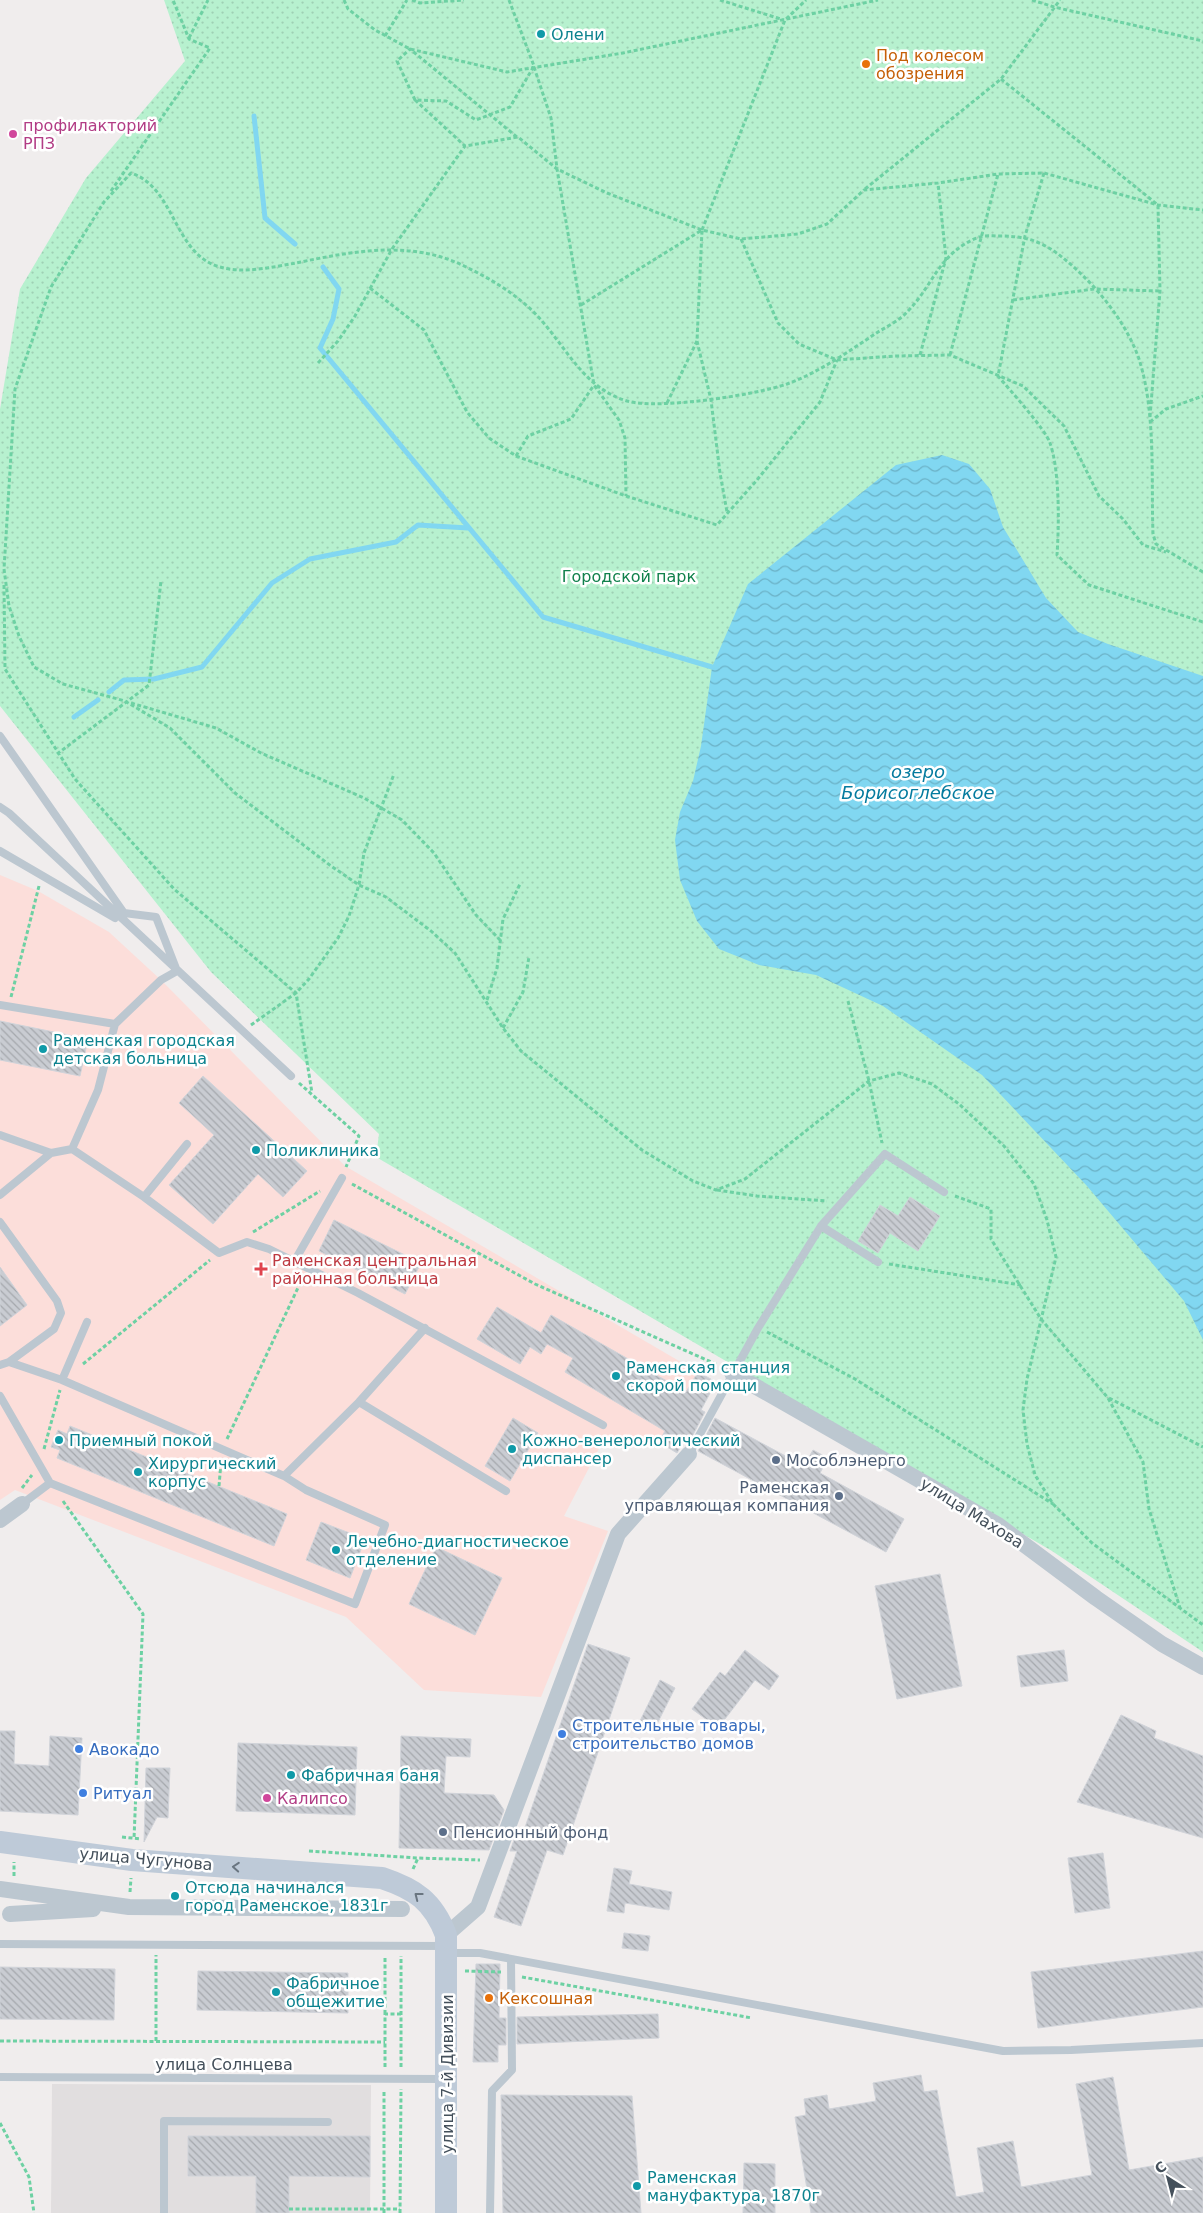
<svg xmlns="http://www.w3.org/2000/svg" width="1203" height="2213" font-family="'DejaVu Sans',sans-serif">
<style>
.education{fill:#e1dedf}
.medical{fill:#fcdeda}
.park{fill:url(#park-dots)}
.water{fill:url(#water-waves)}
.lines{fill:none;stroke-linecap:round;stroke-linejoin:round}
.stream{stroke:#81d7f1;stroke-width:5}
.building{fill:url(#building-back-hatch);stroke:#d0d3d9}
.path{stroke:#6dd1a3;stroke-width:3;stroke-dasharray:4 2.5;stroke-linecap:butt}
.lane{stroke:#bcc7d0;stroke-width:8}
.street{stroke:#bcc7d0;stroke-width:16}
.secondary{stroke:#becad8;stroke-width:22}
.oneway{stroke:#697580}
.culture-dot{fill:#0f9aa8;stroke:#fff;stroke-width:2}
.food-dot{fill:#e8710a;stroke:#fff;stroke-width:2}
.hotel-dot{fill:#d1479c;stroke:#fff;stroke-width:2}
.health-dot{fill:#e0444e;stroke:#fff;stroke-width:2}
.service-dot{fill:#5c6f8a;stroke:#fff;stroke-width:2}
.shop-dot{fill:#3f7fe0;stroke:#fff;stroke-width:2}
.labels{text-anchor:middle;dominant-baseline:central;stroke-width:5;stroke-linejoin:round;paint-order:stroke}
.culture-label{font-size:16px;fill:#0d838f;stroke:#fff;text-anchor:start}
.food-label{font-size:16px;fill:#c56008;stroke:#fff;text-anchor:start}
.hotel-label{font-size:16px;fill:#b23c85;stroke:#fff;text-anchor:start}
.park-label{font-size:16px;fill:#11814c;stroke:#fff}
.health-label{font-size:16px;fill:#be3a42;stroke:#fff;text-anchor:start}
.service-label{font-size:16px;fill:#4e5e75;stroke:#fff;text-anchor:start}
.street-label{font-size:16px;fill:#44505b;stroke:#fff}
.shop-label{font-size:16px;fill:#366cbe;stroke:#fff;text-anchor:start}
.water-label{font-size:18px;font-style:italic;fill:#047b9f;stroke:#fff}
</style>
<defs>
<pattern id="park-dots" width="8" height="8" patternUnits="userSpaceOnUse" patternTransform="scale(1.25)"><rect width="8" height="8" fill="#b7f1cf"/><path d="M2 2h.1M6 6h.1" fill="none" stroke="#9fd0b4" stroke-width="1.8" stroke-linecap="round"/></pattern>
<pattern id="water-waves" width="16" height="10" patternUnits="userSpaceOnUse" patternTransform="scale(1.25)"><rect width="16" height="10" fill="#81d7f1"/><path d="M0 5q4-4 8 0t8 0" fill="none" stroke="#6bb1c6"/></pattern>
<pattern id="building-back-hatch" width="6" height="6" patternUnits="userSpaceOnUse" patternTransform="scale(1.25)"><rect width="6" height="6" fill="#c9ccd2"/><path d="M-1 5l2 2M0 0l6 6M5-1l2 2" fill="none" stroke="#a5a8ad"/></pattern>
</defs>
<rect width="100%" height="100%" fill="#f0eded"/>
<path class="education" d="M52,2084L371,2085L370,2213H51Z"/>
<path class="medical" d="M0,875L38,891L109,932L161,980L345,1166L698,1372L659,1442L604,1439L564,1516L608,1531L541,1697L424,1690L346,1617L15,1490L0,1500Z"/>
<path class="park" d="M164,0H1203V1652L1052,1551L376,1157L379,1134L211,972L0,706V409L20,289L86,178L185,61Z"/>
<path class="water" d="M942,455L969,464L990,489L1003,527L1046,598L1078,632L1108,644L1203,676V1340L1184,1301L1087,1186L982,1075L883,1006L816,975L759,965L719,949L697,921L680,880L675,840L680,812L693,781L701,746L712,667L748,584L896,465Z"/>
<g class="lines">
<path class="stream" d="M254,116L265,218L295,244
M323,267L339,289L333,319L320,348L543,617L712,667
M109,692L124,680L154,679L202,667L272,583L310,559L396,542L418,525L468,528
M74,717L98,700"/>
</g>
<path class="building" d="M0,1021L88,1039L80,1076L0,1060Z
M203,1076L307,1171L283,1197L258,1174L213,1224L169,1185L214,1135L179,1103Z
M910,1197L940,1216L918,1251L890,1233L878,1253L858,1241L880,1205L898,1216Z
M334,1220L421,1263L405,1294L319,1251Z
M0,1267L27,1305L0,1326Z
M497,1307L541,1333L551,1315L686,1392L698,1372L716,1382L701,1410L705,1412L688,1444L683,1443L677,1453L659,1442L665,1431L565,1372L573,1358L547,1344L541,1354L530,1347L520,1364L477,1339Z
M513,1418L538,1433L510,1481L485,1466Z
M715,1418L804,1466L813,1450L828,1458L820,1473L904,1519L886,1552L698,1451Z
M70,1426L287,1514L274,1546L57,1458L60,1450L51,1447L58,1430L67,1434Z
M321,1522L365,1539L350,1578L306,1560Z
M436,1547L502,1578L475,1635L409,1604Z
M940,1574L962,1686L897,1699L875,1586Z
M588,1644L630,1658L563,1855L547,1850L521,1926L494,1917L517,1851H510L517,1832L521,1839Z
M745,1650L779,1676L769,1690L755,1680L718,1728L692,1709L720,1672L725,1676Z
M1064,1650L1068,1681L1021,1687L1017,1656Z
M660,1680L675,1688L654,1730L639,1723Z
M1121,1715L1156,1731L1154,1738L1203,1756V1838L1077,1802Z
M0,1731H15L14,1764L49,1766L50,1736L82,1738L78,1815L0,1811Z
M401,1736L471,1739L470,1757L446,1756L444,1793L494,1795L504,1810L489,1850L399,1848Z
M238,1743L357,1747L355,1815L236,1811Z
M146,1768H170L168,1818L157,1817L144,1842Z
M1103,1853L1110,1908L1075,1913L1068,1858Z
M614,1868L632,1871L629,1884L672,1892L669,1910L625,1903L624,1913L607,1911Z
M624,1933L650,1936L648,1951L622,1948Z
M1203,1951V2007L1038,2028L1031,1972Z
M476,1964H500L499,2018H506V2045H498V2062H473Z
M0,1967L115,1969L114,2020L0,2019Z
M198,1971L348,1973V2013L197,2010Z
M658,2014L659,2038L517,2044V2017Z
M921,2075L924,2092L937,2090L956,2197L984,2192L977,2148L1013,2141L1021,2187L1092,2175L1076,2084L1113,2077L1129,2170L1203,2157V2213H811L795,2117L806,2115L804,2099L827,2095L829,2109L876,2101L873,2083Z
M501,2095L632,2096L641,2213H503Z
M188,2136H370V2177L289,2176V2213H256V2176H188Z
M744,2163L775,2164V2213H743Z"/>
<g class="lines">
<path class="path" d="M344,0L348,9L375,30L410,49L507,72L623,53L878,0
M412,0L420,3L464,0
M509,0L534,66L510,107L476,120L446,101L415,100L465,146L518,137L557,169L607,193L702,230L741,239L798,234L827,224L864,190L938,183L998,174L1044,173L1158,205L1203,210
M720,0L784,20
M1032,0L1054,7L1203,41
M385,36L407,0
M189,38L208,0
M534,67L551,118L557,169L594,385L619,420L625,438L626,496
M1001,79L1158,205L1160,291L1150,417
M415,100L397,61L410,49L517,137
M1044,173L1025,236L998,376C1009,389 1046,430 1050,443C1060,472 1059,525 1057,555L1089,585L1203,622
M865,189L1001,79L1060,0
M111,191L210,48L189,39L173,0
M702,230L785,20L806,0
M741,239L778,323L799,344L837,360L895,356L950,355L1023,386L1064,426L1099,496L1123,519L1143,545L1166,552
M370,288L424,330L467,412L489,438L516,456L626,496L717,525L757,480L820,402L837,360
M1013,300L1094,289L1160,291
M581,305L702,230L697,341L711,400L720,473L727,512
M920,355L946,258L938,183
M950,355L998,174
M318,363L338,341L355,316L392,249L465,146
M667,403L697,341
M1150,422L1166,409L1203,396
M516,456L528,436L571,419L594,385
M1203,572L1156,544L1153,534C1151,479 1156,412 1139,359C1125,319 1092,280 1058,254C1039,240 1023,236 1000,236C993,236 985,235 979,237C938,253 934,285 907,312C900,320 888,326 878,332C849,351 820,372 787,384C755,395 658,410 627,401C586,389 568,351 542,321C522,298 495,281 468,268C413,239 354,251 296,263C273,267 243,274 220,267C173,254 176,188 131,173L104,202L51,287L15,389L4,569L9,606L19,636L34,667L63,684L125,701L170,728L235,793L331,866L359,885L386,897L431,931L455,953L503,1028L521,1051L642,1150L693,1181L716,1190L745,1179L869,1081L899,1073L932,1084L959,1104L1004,1146L1034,1184L1047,1220L1056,1257L1027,1379L1023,1410L1027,1444L1035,1475L1053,1504L1092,1543L1203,1625
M4,585L5,669L75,779L174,889L296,993L312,1093
M131,703L216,728L261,753L364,798L402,820L434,853L476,915L500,940
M57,754L149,685L161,581
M11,997L39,886
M487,1000L497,968L503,919L520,884
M848,1001L869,1081L882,1143
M251,1025L296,993L309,979L338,938L349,916L359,885L364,853L394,774
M503,1028L523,992L529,957
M299,1083L359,1136L346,1167
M352,1184L535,1284L718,1365
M717,1190L757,1196L827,1201
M955,1196L991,1209V1239L1041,1319L1108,1398L1143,1462L1149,1509L1180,1608
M253,1232L320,1191
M889,1264L1021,1285
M767,1332L855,1379L1053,1504
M83,1364L210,1260
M1109,1398L1203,1447
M227,1439L303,1277
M44,1449L60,1390
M219,1486L221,1462
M22,1488L32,1475
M63,1501L143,1614L134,1839
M122,1837L141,1839
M309,1851L418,1858L480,1860
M413,1869L418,1858
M14,1876V1862
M130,1892L131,1878
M465,1971L501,1972
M522,1977L752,2018
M385,2014V1957
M0,2041L385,2042
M156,2041V1955
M385,2067V2014H401
M401,2067V1956
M0,2123L29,2177L34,2213
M289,2209H400
M384,2213V2091
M400,2213L401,2089"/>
<path class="lane" d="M0,736L124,913L156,917L177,971L161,980L115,1024L98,1090L72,1149L51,1153L0,1195
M0,807L9,813L291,1076
M0,851L115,918
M0,1005L115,1024
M0,1135L51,1153
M72,1149L144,1197L219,1253L247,1242L269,1249L358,1293L603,1425
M144,1197L187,1144
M0,1222L57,1301L61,1313L54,1329L9,1362
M821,1226L878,1262
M294,1262L342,1178
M0,1365L9,1362L62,1380L284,1476L306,1490L385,1525L355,1604L50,1483
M62,1380L87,1322
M0,1396L50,1483L22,1504
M359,1402L506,1491
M689,1454L758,1328L821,1226L885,1154L944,1192
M284,1476L359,1402L425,1328
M0,1944L445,1946
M449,1953H480L1003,2051L1071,2050L1203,2043
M0,2077L443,2079
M164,2213V2121L328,2122
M490,2213L492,2091L512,2070L511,1959"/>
<path class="street" d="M732,1373L998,1525L1096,1598L1162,1644L1203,1667
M0,1520L22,1504
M0,1889L129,1907L402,1909
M10,1914L93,1909
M446,1935L478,1907L618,1534L689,1454"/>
<path class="secondary" d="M0,1842L132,1860L382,1878C415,1889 433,1901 446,1935V2213"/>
</g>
<defs><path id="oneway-chevron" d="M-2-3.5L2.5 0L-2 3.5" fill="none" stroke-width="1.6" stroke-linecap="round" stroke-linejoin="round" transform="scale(1.25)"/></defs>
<g class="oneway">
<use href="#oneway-chevron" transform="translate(236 1867) rotate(-176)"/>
<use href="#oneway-chevron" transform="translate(418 1896) rotate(-142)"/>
</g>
<g class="culture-dot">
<circle cx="541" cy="34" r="5"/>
<circle cx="43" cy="1049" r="5"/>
<circle cx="256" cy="1150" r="5"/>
<circle cx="616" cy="1376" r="5"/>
<circle cx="59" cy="1440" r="5"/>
<circle cx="512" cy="1449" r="5"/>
<circle cx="138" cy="1472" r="5"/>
<circle cx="336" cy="1550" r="5"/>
<circle cx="291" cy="1775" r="5"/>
<circle cx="175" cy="1896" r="5"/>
<circle cx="276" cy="1992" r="5"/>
<circle cx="637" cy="2186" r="5"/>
</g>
<g class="food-dot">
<circle cx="866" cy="64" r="5"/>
<circle cx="489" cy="1998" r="5"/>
</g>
<g class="hotel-dot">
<circle cx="13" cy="134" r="5"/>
<circle cx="267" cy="1798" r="5"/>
</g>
<path class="health-dot" d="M258.5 1261.5h5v5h5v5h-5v5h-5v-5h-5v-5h5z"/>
<g class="service-dot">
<circle cx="776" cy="1460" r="5"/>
<circle cx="839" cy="1496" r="5"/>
<circle cx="443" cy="1832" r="5"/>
</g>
<g class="shop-dot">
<circle cx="562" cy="1734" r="5"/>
<circle cx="79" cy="1749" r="5"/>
<circle cx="83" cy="1793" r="5"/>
</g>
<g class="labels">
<g class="culture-label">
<text x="551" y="34">Олени</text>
<text x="53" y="1040">Раменская городская<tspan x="53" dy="18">детская больница</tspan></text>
<text x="266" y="1150">Поликлиника</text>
<text x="626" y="1367">Раменская станция<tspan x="626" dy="18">скорой помощи</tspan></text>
<text x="69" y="1440">Приемный покой</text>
<text x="522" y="1440">Кожно-венерологический<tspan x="522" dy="18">диспансер</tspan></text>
<text x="148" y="1463">Хирургический<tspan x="148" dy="18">корпус</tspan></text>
<text x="346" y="1541">Лечебно-диагностическое<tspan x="346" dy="18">отделение</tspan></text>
<text x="301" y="1775">Фабричная баня</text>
<text x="185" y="1887">Отсюда начинался<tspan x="185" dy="18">город Раменское, 1831г</tspan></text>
<text x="286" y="1983">Фабричное<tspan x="286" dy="18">общежитие</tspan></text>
<text x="647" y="2177">Раменская<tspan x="647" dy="18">мануфактура, 1870г</tspan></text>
</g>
<g class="food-label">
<text x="876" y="55">Под колесом<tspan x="876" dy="18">обозрения</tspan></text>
<text x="499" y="1998">Кексошная</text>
</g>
<g class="hotel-label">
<text x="23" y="125">профилакторий<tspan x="23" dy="18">РПЗ</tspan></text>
<text x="277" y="1798">Калипсо</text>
</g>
<g class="park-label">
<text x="629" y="576">Городской парк</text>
</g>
<g class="health-label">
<text x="272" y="1260">Раменская центральная<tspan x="272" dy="18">районная больница</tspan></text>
</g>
<g class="service-label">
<text x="786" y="1460">Мособлэнерго</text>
<text x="829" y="1487" text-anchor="end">Раменская<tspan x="829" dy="18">управляющая компания</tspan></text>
<text x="453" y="1832">Пенсионный фонд</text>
</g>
<g class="street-label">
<text transform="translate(972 1513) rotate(32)">улица Махова</text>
<text transform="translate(146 1859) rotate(5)">улица Чугунова</text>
<text x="224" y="2064">улица Солнцева</text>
<text transform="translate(447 2074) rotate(-90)">улица 7-й Дивизии</text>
</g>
<g class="shop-label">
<text x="572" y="1725">Строительные товары,<tspan x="572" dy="18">строительство домов</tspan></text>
<text x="89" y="1749">Авокадо</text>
<text x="93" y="1793">Ритуал</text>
</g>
<g class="water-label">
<text x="918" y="771">озеро<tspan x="918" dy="21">Борисоглебское</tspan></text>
</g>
</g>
<g transform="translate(1168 2178) rotate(324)" stroke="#ffffff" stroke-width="4" paint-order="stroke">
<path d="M0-4L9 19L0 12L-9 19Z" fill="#44505b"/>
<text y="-8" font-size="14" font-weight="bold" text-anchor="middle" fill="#44505b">С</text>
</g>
</svg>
